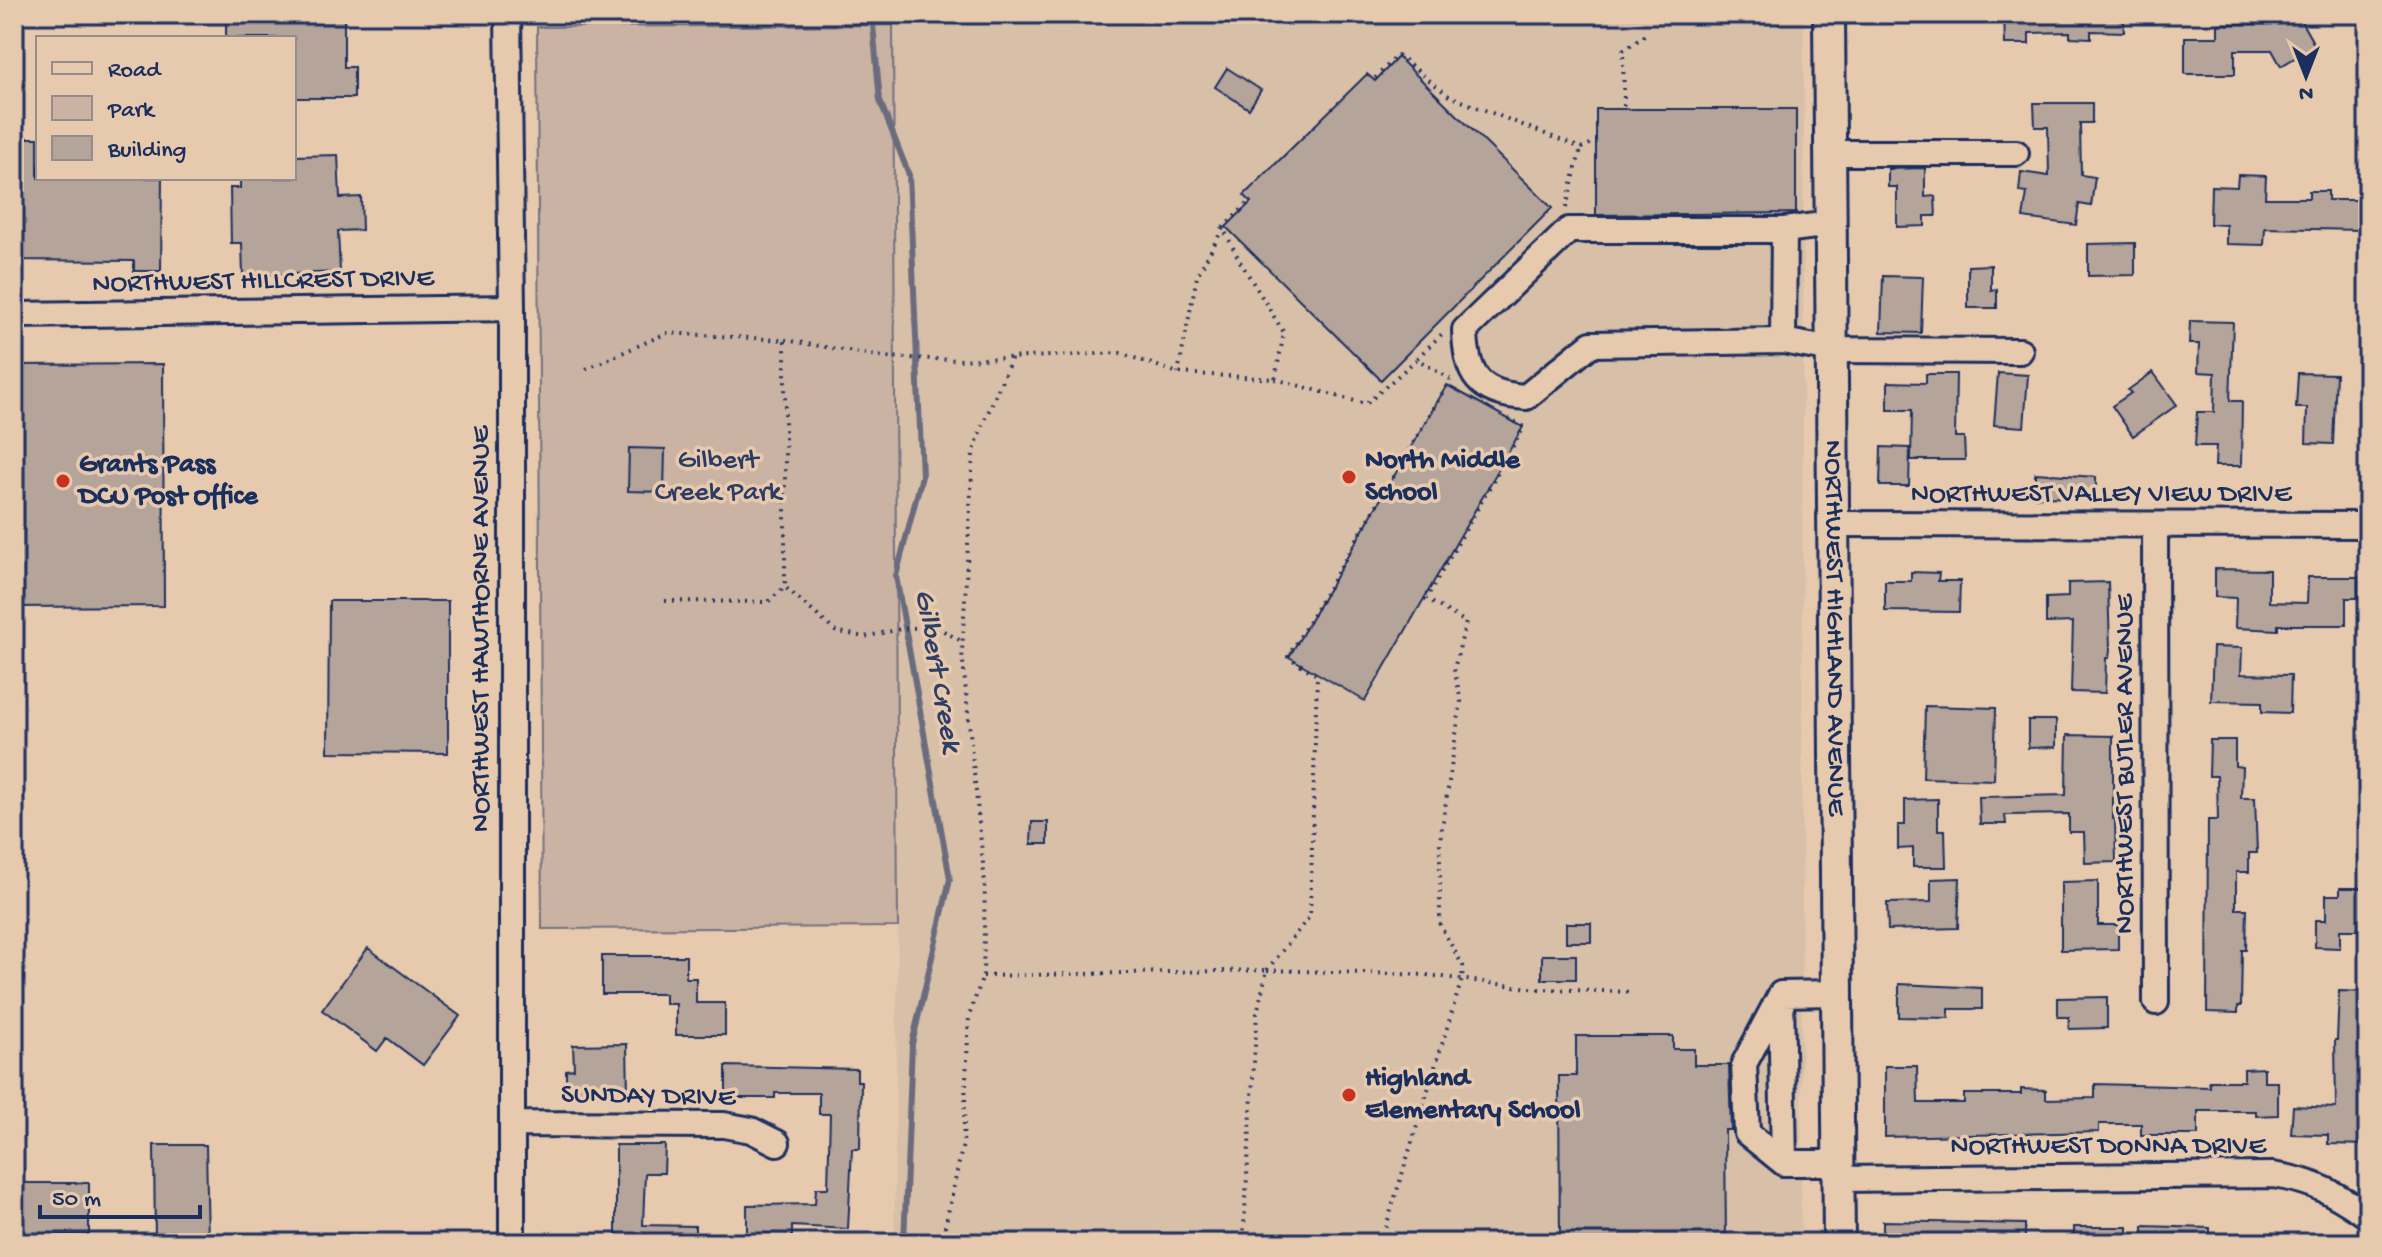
<svg xmlns="http://www.w3.org/2000/svg" width="2382" height="1257" font-family="'Gochi Hand',sans-serif">
<style>
.built{fill:#d8bfa8}
.green{fill:#cab3a2;stroke:#727180;stroke-width:2}
.lines{fill:none;stroke-linecap:round;stroke-linejoin:round}
.stream{stroke:#6b6c7e;stroke-width:6}
.building{fill:#b4a49a;stroke:#1b2f5e;stroke-width:2}
.minor-casing{stroke:#1b2f5e;stroke-width:30}
.major-casing{stroke:#1b2f5e;stroke-width:36}
.path{stroke:#1b2f5e;stroke-width:4;stroke-dasharray:2 6;stroke-linecap:butt}
.minor{stroke:#e7caae;stroke-width:24}
.major{stroke:#e7caae;stroke-width:30}
.poi-dot{fill:#c8321e;stroke:#e7caae;stroke-width:3}
.labels{text-anchor:middle;dominant-baseline:central;stroke-width:7;stroke-linejoin:round;paint-order:stroke}
.street-label{font-size:28px;fill:#1b2f5e;stroke:#e7caae}
.park-label{font-size:28px;fill:#2c3c65;stroke:#e7caae}
.poi-label{font-size:28px;font-weight:bold;fill:#1b2f5e;stroke:#e7caae;text-anchor:start}
.water-label{font-size:30px;font-style:italic;fill:#2f3e66;stroke:#e7caae}
</style>
<rect width="100%" height="100%" fill="#e7caae"/>
<filter id="ink" filterUnits="userSpaceOnUse"><feTurbulence type="fractalNoise" baseFrequency=".0125" numOctaves="2"/><feDisplacementMap in="SourceGraphic" scale="16" xChannelSelector="R" yChannelSelector="G"/><feConvolveMatrix kernelMatrix="1 2 1 2 8 2 1 2 1" color-interpolation-filters="sRGB"/></filter>
<g filter="url(#ink)">
<path class="built" d="M1167,14H1804L1801,1243H894L898,927L893,25L1166,27Z"/>
<path class="green" d="M893,25L898,927L542,929L537,27Z"/>
<g class="lines">
<path class="stream" d="M872,14L880,101L909,175L922,476L896,576L950,879L912,1044L904,1243"/>
</g>
<path class="building" d="M226,14H344V67H354V98H294V38H226Z
M2004,14H2124V32L2091,31V38L2070,37V32L2029,33V44H2005Z
M2272,14H2297L2315,46L2281,66L2272,50H2235V74H2185V37H2218V24H2278Z
M1398,57L1552,208L1381,380L1226,227L1251,202L1244,195L1367,74L1375,81Z
M1227,68L1261,90L1249,109L1215,87Z
M2034,103H2092V123H2080L2081,175L2095,177L2091,206L2079,204L2076,225L2023,218L2027,193L2019,192L2021,172L2049,176L2048,127H2035Z
M1596,109H1796V213L1596,215Z
M14,138H38V178H162L161,271H134V261L14,260Z
M338,155L340,198L361,197L362,230L338,231L340,272L243,276L242,243H231L230,188H240V178H294V156Z
M1925,168V197L1935,196L1936,216H1925V226L1897,227V187H1888V169Z
M2238,175L2266,176L2265,198H2309V191H2328V200H2361V230L2265,228L2264,245L2226,244V225L2210,224L2211,186L2237,187Z
M2135,243V275L2088,276V244Z
M1991,265V290L1997,289V308H1968V266Z
M1883,276L1923,277L1921,333L1881,332Z
M2190,321L2233,322L2230,401H2242L2241,466H2215L2216,446H2195L2197,412H2214L2215,373L2198,372L2199,344H2189Z
M163,364L164,606L14,607V365Z
M2153,372L2177,405L2133,436L2112,406L2131,393L2128,390Z
M1998,373L2028,375L2024,427L1994,425Z
M2298,373L2336,374L2333,444L2306,443L2307,408H2296Z
M1926,374H1956L1955,437H1964L1965,460H1911L1912,410H1888V382L1926,383Z
M1447,385L1523,427L1365,701L1289,657Z
M1881,447L1910,448L1909,486H1880Z
M629,448L665,449L664,492L628,491Z
M2035,473L2096,477V498L2035,497Z
M2215,569L2269,570V602L2307,603L2308,577H2358V598H2346V625H2278V630L2235,628L2236,598L2215,597Z
M1911,572L1939,573L1938,581H1960L1959,612L1885,611V581H1911Z
M2108,582L2110,649L2109,658H2106L2105,693L2071,692L2073,622L2046,623V598L2068,597V583Z
M329,601H448V753L328,752Z
M2213,647L2242,648L2241,674L2291,675L2290,713L2262,712V702L2211,701Z
M1925,706L1996,708L1994,780L1923,778Z
M2028,720H2056V747L2028,748Z
M2067,735L2113,736V819H2115L2116,862L2085,863L2084,832H2069V814L2005,815L2006,824H1980L1979,797L2066,795Z
M2210,740H2235V766L2242,767L2241,798H2255L2257,853H2249V872H2236V909H2247L2246,950H2242L2241,1006H2238V1013L2207,1012L2208,820H2218L2217,776H2209Z
M1938,799V830H1945L1946,867H1913V848L1898,849V825H1905V800Z
M1032,822H1048V844H1031Z
M1960,878L1958,928L1888,930L1887,903L1931,902V879Z
M2098,881V925H2118V949L2061,950V882Z
M2340,888H2368V930H2340V948L2315,947V920H2326V895H2340Z
M1566,923H1591V942H1566Z
M368,948L460,1016L423,1065L387,1038L377,1051L322,1010Z
M1542,955H1576V979H1542Z
M602,956H686V978H696V1003H725V1035H676V1004H665V994H602Z
M1899,984L1982,988V1009H1949V1018L1899,1017Z
M2339,991L2368,992V1145L2328,1144V1135L2291,1134L2293,1106L2336,1108L2335,1040H2337Z
M2107,997V1028L2069,1029V1017H2058V998Z
M1576,1036H1673V1049H1694V1065H1729L1731,1130H1725L1726,1243H1560L1559,1076H1576Z
M627,1044L628,1094L566,1095V1070L574,1069L573,1045Z
M726,1066L857,1069V1081H861L860,1149H852L848,1229L792,1226V1243H747V1205L815,1204L816,1188H828L830,1114H819V1093H775V1098H726Z
M1885,1066H1917L1918,1103H1964V1094H2021V1089L2046,1090V1099L2095,1098V1084L2210,1087L2209,1081H2244V1069L2264,1068V1082H2278V1115L2256,1116V1111H2198V1135H2141V1124H2099V1132L1885,1137Z
M154,1145H206L208,1243H155Z
M616,1145H665L664,1173H645L643,1225L695,1226V1243H616Z
M14,1183H89V1235H14Z
M1883,1221L2025,1224V1243H1883Z
M2143,1226L2210,1228V1243H2143Z
M2074,1227H2128V1243H2074Z"/>
<g class="lines">
<g class="minor-casing">
<path id="minor" d="M508,14L512,308V1243
M1830,153H2016
M1831,224L1784,230L1783,341L1832,350L2020,351
M14,315L512,308
M1783,341L1591,344L1526,397C1478,394 1466,375 1465,330L1569,230H1784
M1835,524L2368,525
M2155,526L2156,1002
M1837,993L1781,994L1784,1163H1838
M1780,996L1744,1064L1747,1133L1784,1163
M513,1124L724,1125L751,1130L777,1143
M1838,1179L2273,1175C2314,1181 2335,1193 2368,1216"/>
</g>
<g class="major-casing">
<g id="major">
<path id="s1" d="M1829,14L1839,1243"/>
</g>
</g>
<path class="path" d="M1375,78L1398,55L1449,96L1581,148L1595,142
M1624,106L1623,50L1649,33
M1566,208L1581,148
M1223,228L1248,203
M785,340L883,357L958,360L1120,353L1178,373L1275,379L1284,333L1241,263L1223,228L1197,276L1178,373
M1417,358L1442,334
M586,369L667,333L785,340V587L835,631L864,637L901,629L935,626L963,642
M1275,379L1366,404L1417,359L1450,379
M665,601L768,602L785,587
M1267,970L1310,916L1317,675L1288,657L1450,380
M1267,970L1426,975L1539,989L1633,992
M983,976L1267,970L1257,1013L1243,1243
M946,1243L945,1227L963,1144L969,1016L983,976L985,883L962,652L973,454L981,429L1012,357
M1381,1243L1462,979L1463,966L1440,925V841L1461,701L1454,669L1466,622L1426,599L1524,427L1509,418"/>
<use href="#minor" class="minor"/>
<use href="#major" class="major"/>
</g>
</g>
<g class="poi-dot">
<circle cx="1349" cy="477" r="8"/>
<circle cx="63" cy="481" r="8"/>
<circle cx="1349" cy="1095" r="8"/>
</g>
<g class="labels">
<g class="street-label">
<text transform="translate(263 282) rotate(-1)">NORTHWEST HILLCREST DRIVE</text>
<text x="2101" y="495">NORTHWEST VALLEY VIEW DRIVE</text>
<text stroke="none"><textPath href="#s1" startOffset="614">NORTHWEST HIGHLAND AVENUE</textPath></text>
<text transform="translate(482 629) rotate(-90)">NORTHWEST HAWTHORNE AVENUE</text>
<text transform="translate(2126 764) rotate(-90)">NORTHWEST BUTLER AVENUE</text>
<text transform="translate(648 1097) rotate(1)">SUNDAY DRIVE</text>
<text x="2108" y="1147">NORTHWEST DONNA DRIVE</text>
</g>
<g class="park-label">
<text x="718" y="461">Gilbert<tspan x="718" dy="32">Creek Park</tspan></text>
</g>
<g class="poi-label">
<text x="1365" y="461">North Middle<tspan x="1365" dy="32">School</tspan></text>
<text x="79" y="465">Grants Pass<tspan x="79" dy="32">DCU Post Office</tspan></text>
<text x="1365" y="1079">Highland<tspan x="1365" dy="32">Elementary School</tspan></text>
</g>
<g class="water-label">
<text transform="translate(936 671) rotate(80)">Gilbert Creek</text>
</g>
</g>
<rect width="2382" height="1257" fill="none" stroke="#e7caae" stroke-width="48"/>
<rect x="24" y="24" width="2334" height="1209" fill="none" stroke="#1b2f5e" stroke-width="3" filter="url(#ink)"/>
<rect x="36" y="36" width="260" height="144" fill="#e7caae" stroke="#958c8e" stroke-width="2"/>
<rect x="52" y="62" width="40" height="12" fill="#e7caae" stroke="#958c8e" stroke-width="2"/>
<text x="108" y="76" font-size="24" fill="#1b2f5e">Road</text>
<rect x="52" y="96" width="40" height="24" fill="#cab3a2" stroke="#958c8e" stroke-width="2"/>
<text x="108" y="116" font-size="24" fill="#1b2f5e">Park</text>
<rect x="52" y="136" width="40" height="24" fill="#b4a49a" stroke="#958c8e" stroke-width="2"/>
<text x="108" y="156" font-size="24" fill="#1b2f5e">Building</text>
<g transform="translate(2306 76) rotate(180)" stroke="#e7caae" stroke-width="6" paint-order="stroke">
<path d="M0-6L14 30L0 20L-14 30Z" fill="#1b2f5e"/>
<text y="-12" font-size="22" font-weight="bold" text-anchor="middle" fill="#1b2f5e">N</text>
</g>
<path d="M40 1205v12h160v-12" fill="none" stroke="#1b2f5e" stroke-width="4"/>
<text x="52" y="1205" font-size="24" fill="#1b2f5e" stroke="#e7caae" stroke-width="6" paint-order="stroke">50 m</text>
</svg>
